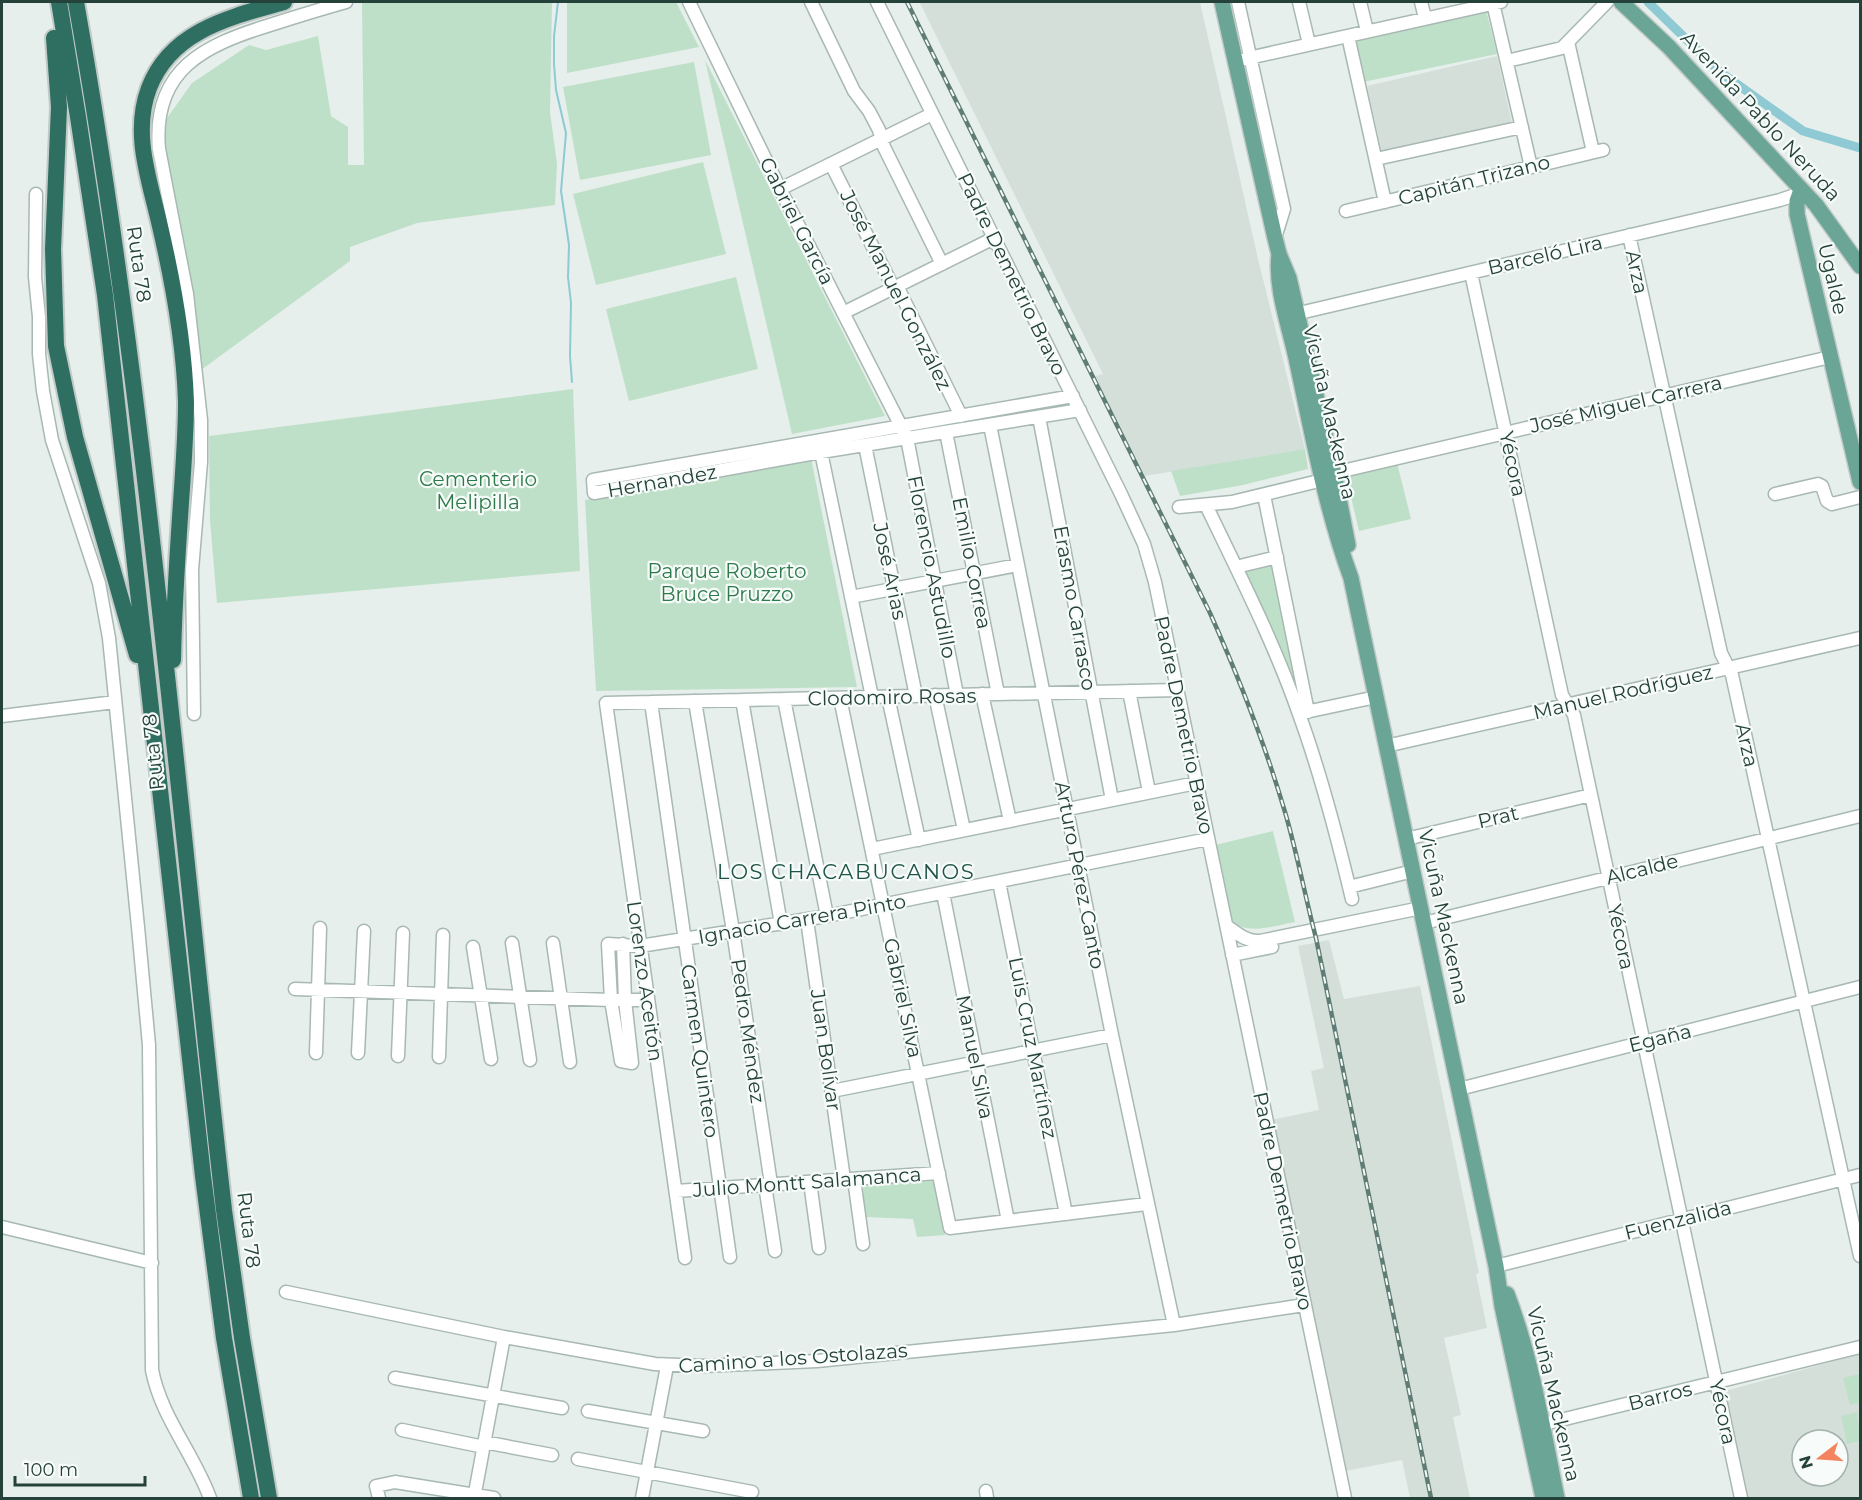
<svg xmlns="http://www.w3.org/2000/svg" width="1862" height="1500" font-family="Montserrat,sans-serif">
<style>
.built{fill:#d4dfda;fill-rule:evenodd}
.green{fill:#bfe0c8}
.lines{fill:none;stroke-linecap:round;stroke-linejoin:round}
.stream{stroke:#8ec9d4;stroke-width:2}
.canal{stroke:#8ec9d4;stroke-width:9}
.minor-casing{stroke:#a8b8b2;stroke-width:15}
.major-casing{stroke:#c2cac8;stroke-width:18}
.highway-casing{stroke:#c2cac8;stroke-width:20}
.minor{stroke:#fff;stroke-width:12}
.major{stroke:#6aa596;stroke-width:15}
.highway{stroke:#2f6f62;stroke-width:16}
.rail-casing{stroke:#5f7d75;stroke-width:4.5}
.rail{stroke:#f7fbf9;stroke-width:2;stroke-dasharray:7;stroke-linecap:butt}
.labels{text-anchor:middle;dominant-baseline:central;stroke-width:4.5;stroke-linejoin:round;paint-order:stroke}
.street-label{font-size:20px;fill:#24423a;stroke:#f7fbf9}
.park-label{font-size:20px;fill:#2d7a4b;stroke:#f7fbf9}
.neighbourhood-label{font-size:21px;letter-spacing:1.5px;fill:#1f5548;stroke:#f7fbf9}
</style>
<rect width="100%" height="100%" fill="#e6efeb"/>
<path class="built" d="M925,2H1200L1258,259L1305,449L1145,476L1095,376L1103,374L920,3Z
M1497,56L1512,123L1382,152L1367,86Z
M1329,940L1344,999L1420,986L1479,1273L1476,1274L1487,1328L1444,1338L1461,1415L1453,1417L1470,1498H1410L1402,1460L1345,1471L1271,1120L1319,1110L1311,1071L1324,1068L1298,946Z
M1860,1354V1498H1748L1725,1391ZM1802,1440H1838V1476H1802Z"/>
<path class="green" d="M368,2H552L550,112L557,164L555,205L417,223L350,247V261L197,373L164,172L162,125L192,83L249,45L266,50L318,36L331,116L348,127V165H364L362,3Z
M567,2H676L699,47L567,73Z
M1486,10L1497,54L1363,82L1354,42Z
M705,60L885,416L792,434Z
M694,62L711,155L580,180L563,87Z
M703,162L726,254L596,285L573,194Z
M736,277L758,369L629,401L606,309Z
M573,389L580,571L217,603L210,520L209,436Z
M1305,449L1308,469L1243,485L1180,496L1171,471Z
M811,458L857,687L596,691L585,500Z
M1396,459L1411,519L1359,531L1345,472Z
M1274,562L1301,691L1295,692L1242,570Z
M1273,831L1295,922C1268,927 1249,936 1225,918L1207,847Z
M898,1181V1184L934,1181L945,1235L917,1237L913,1219L865,1217L863,1187Z
M1859,1374L1860,1403L1850,1405L1843,1378Z
M1857,1412L1860,1430V1441L1847,1444L1841,1416Z"/>
<g class="lines">
<path class="stream" d="M558,2L554,36V64L556,90L566,133L561,191L569,245L568,277L571,303L570,356L572,382"/>
<path class="canal" d="M1648,2L1720,72L1803,131L1860,148"/>
<g class="minor-casing">
<path id="minor" d="M689,2L780,189L907,438L957,695
M811,2L854,91L869,111L879,130L884,147L942,264
M877,2L1121,494L1144,544L1155,582L1345,1498
M1238,2L1284,209L1275,238
M1299,2L1309,44
M1360,2L1367,31
M1421,2L1425,18
M1493,3L1531,167
M1348,36L1385,202
M1568,42L1593,152
M1235,61L1501,2
M1507,61L1562,48L1607,2
M1376,159L1522,127
M831,164L891,283L900,292L961,416
M780,189L932,114
M36,194L35,277L39,317V354L43,391L52,440L99,583L109,638L138,927L149,1045L152,1370C161,1417 194,1454 210,1498
M1346,211L1603,150
M1629,235L1721,653L1732,675L1860,1256
M1471,273L1562,695L1574,715L1741,1498
M843,313L994,238
M1291,315L1780,200L1792,196L1801,190
M1073,396L593,480L594,493L821,452L1080,410
M1039,417L1112,800
M990,425L1112,1035L1174,1325
M946,432L998,694
M865,445L916,696
M821,452L872,697
M1775,494L1818,484L1822,486L1827,501L1832,504L1860,497
M1264,495L1308,712
M1206,505C1239,574 1274,642 1299,714C1321,774 1337,836 1352,899
M1179,507L1232,502L1323,480L1334,473L1830,357
M1236,567L1277,557
M851,597L1018,565
M1129,691L1149,792
M982,694L1010,821
M935,695L964,830
M888,697L919,840
M840,698L950,1228L1146,1204
M784,699L827,916
M742,700L781,924
M695,701L733,931L771,1184
M651,702L730,1257
M1301,713L1376,697
M194,714L192,570L201,462V420L187,294L159,149C152,69 205,45 270,25C295,17 321,9 346,2
M2,716L115,702
M1386,746L1860,638
M1406,839L1591,795
M872,849L1196,783
M999,882L1066,1214
M1349,887L1413,871
M943,893L1008,1221
M807,920L844,1179
M1424,923L1860,816
M1228,927C1238,934 1247,942 1260,941L1421,908
M512,943L530,1060
M553,943L570,1062
M623,944L625,1000L632,1063L621,1061L611,1000L608,944L640,946L827,916L1208,839
M473,947L491,1059
M1232,955L1272,947
M295,989L611,1000H648
M316,1053L320,928
M358,1053L364,931
M398,1056L403,933
M439,1057L443,935
M1459,1089L1860,987
M832,1091L1112,1035
M854,1179L863,1244
M810,1182L819,1248
M765,1185L775,1251
M676,1191L939,1173
M2,1227L152,1263
M685,1258L606,703L1177,690
M1496,1266L1860,1175
M286,1292L504,1337L655,1364L703,1366L817,1361L1174,1325L1304,1305
M395,1378L562,1408
M588,1411L703,1431
M1536,1426L1860,1347
M402,1430L484,1447
M484,1442L552,1455
M578,1459L752,1492
M986,1491L987,1498
M379,1498L376,1486L395,1482L494,1498
M474,1498L504,1337
M642,1498L667,1366"/>
</g>
<g class="major-casing">
<path id="major" d="M1222,2L1275,238L1279,254L1289,278L1334,473L1348,545
M1621,2L1669,47L1816,205L1860,266
M1801,190L1797,201V214L1860,482
M1279,254C1275,288 1289,325 1296,358C1312,432 1325,507 1351,578L1496,1266L1502,1306L1543,1498
M1507,1294C1532,1359 1543,1430 1557,1498"/>
</g>
<g class="highway-casing">
<path id="highway" d="M59,2L78,117L105,295L203,1176L224,1338L251,1498
M76,2C147,401 178,807 224,1210L242,1338L269,1498
M54,38L59,107L53,249L56,346L75,437L137,655
M173,660C174,603 178,545 182,488C184,459 186,430 186,402C184,341 173,281 159,222C149,178 132,133 149,88C171,30 231,17 284,2"/>
</g>
<use href="#minor" class="minor"/>
<use href="#major" class="major"/>
<use href="#highway" class="highway"/>
<g class="rail-casing">
<path id="rail" d="M907,2L1210,613C1239,678 1265,744 1285,812C1297,853 1305,896 1316,938L1431,1498"/>
</g>
<use href="#rail" class="rail"/>
</g>
<g class="labels">
<g class="street-label">
<text transform="translate(1761 116) rotate(47)">Avenida Pablo Neruda</text>
<text transform="translate(1474 180) rotate(-14)">Capitán Trizano</text>
<text transform="translate(797 221) rotate(63)">Gabriel García</text>
<text transform="translate(1545 255) rotate(-13)">Barceló Lira</text>
<text transform="translate(139 264) rotate(82)">Ruta 78</text>
<text transform="translate(1637 272) rotate(78)">Arza</text>
<text transform="translate(1012 274) rotate(64)">Padre Demetrio Bravo</text>
<text transform="translate(1833 279) rotate(77)">Ugalde</text>
<text transform="translate(896 290) rotate(63)">José Manuel González</text>
<text transform="translate(1626 404) rotate(-13)">José Miguel Carrera</text>
<text transform="translate(1330 412) rotate(77)">Vicuña Mackenna</text>
<text transform="translate(1513 464) rotate(78)">Yécora</text>
<text transform="translate(662 481) rotate(-10)">Hernandez</text>
<text transform="translate(972 563) rotate(79)">Emilio Correa</text>
<text transform="translate(932 567) rotate(79)">Florencio Astudillo</text>
<text transform="translate(890 571) rotate(78)">José Arias</text>
<text transform="translate(1075 608) rotate(80)">Erasmo Carrasco</text>
<text transform="translate(1623 692) rotate(-13)">Manuel Rodríguez</text>
<text transform="translate(892 697) rotate(-1)">Clodomiro Rosas</text>
<text transform="translate(1184 725) rotate(78)">Padre Demetrio Bravo</text>
<text transform="translate(1747 745) rotate(77)">Arza</text>
<text transform="translate(153 752) rotate(-96)">Ruta 78</text>
<text transform="translate(1498 817) rotate(-13)">Prat</text>
<text transform="translate(1642 869) rotate(-14)">Alcalde</text>
<text transform="translate(1080 875) rotate(79)">Arturo Pérez Canto</text>
<text transform="translate(1444 917) rotate(78)">Vicuña Mackenna</text>
<text transform="translate(802 919) rotate(-10)">Ignacio Carrera Pinto</text>
<text transform="translate(1621 937) rotate(78)">Yécora</text>
<text transform="translate(645 981) rotate(82)">Lorenzo Aceitón</text>
<text transform="translate(903 998) rotate(78)">Gabriel Silva</text>
<text transform="translate(748 1031) rotate(82)">Pedro Méndez</text>
<text transform="translate(1660 1038) rotate(-14)">Egaña</text>
<text transform="translate(1033 1048) rotate(79)">Luis Cruz Martínez</text>
<text transform="translate(826 1050) rotate(82)">Juan Bolívar</text>
<text transform="translate(700 1051) rotate(82)">Carmen Quintero</text>
<text transform="translate(975 1057) rotate(79)">Manuel Silva</text>
<text transform="translate(807 1182) rotate(-4)">Julio Montt Salamanca</text>
<text transform="translate(1283 1201) rotate(78)">Padre Demetrio Bravo</text>
<text transform="translate(1678 1220) rotate(-14)">Fuenzalida</text>
<text transform="translate(249 1230) rotate(83)">Ruta 78</text>
<text transform="translate(793 1358) rotate(-4)">Camino a los Ostolazas</text>
<text transform="translate(1554 1394) rotate(77)">Vicuña Mackenna</text>
<text transform="translate(1660 1396) rotate(-14)">Barros</text>
<text transform="translate(1723 1412) rotate(78)">Yécora</text>
</g>
<g class="park-label">
<text x="478" y="479">Cementerio<tspan x="478" dy="23">Melipilla</tspan></text>
<text x="727" y="571">Parque Roberto<tspan x="727" dy="23">Bruce Pruzzo</tspan></text>
</g>
<g class="neighbourhood-label">
<text x="846" y="871">LOS CHACABUCANOS</text>
</g>
</g>
<rect width="1862" height="1500" fill="none" stroke="#24423a" stroke-width="6"/>
<g transform="translate(1820 1458) rotate(253)"><circle r="28" fill="#f7fbf9" stroke="#a3b1ad" stroke-width="1.5"/>
<path d="M0-4.5L10 22L0 15L-10 22Z" fill="#f4845f"/>
<text y="-9" font-size="16" font-weight="bold" text-anchor="middle" fill="#24423a">N</text>
</g>
<path d="M15 1476v9h130v-9" fill="none" stroke="#24423a" stroke-width="3"/>
<text x="24" y="1476" font-size="18" fill="#24423a" stroke="#f7fbf9" stroke-width="4.5" paint-order="stroke">100 m</text>
</svg>
